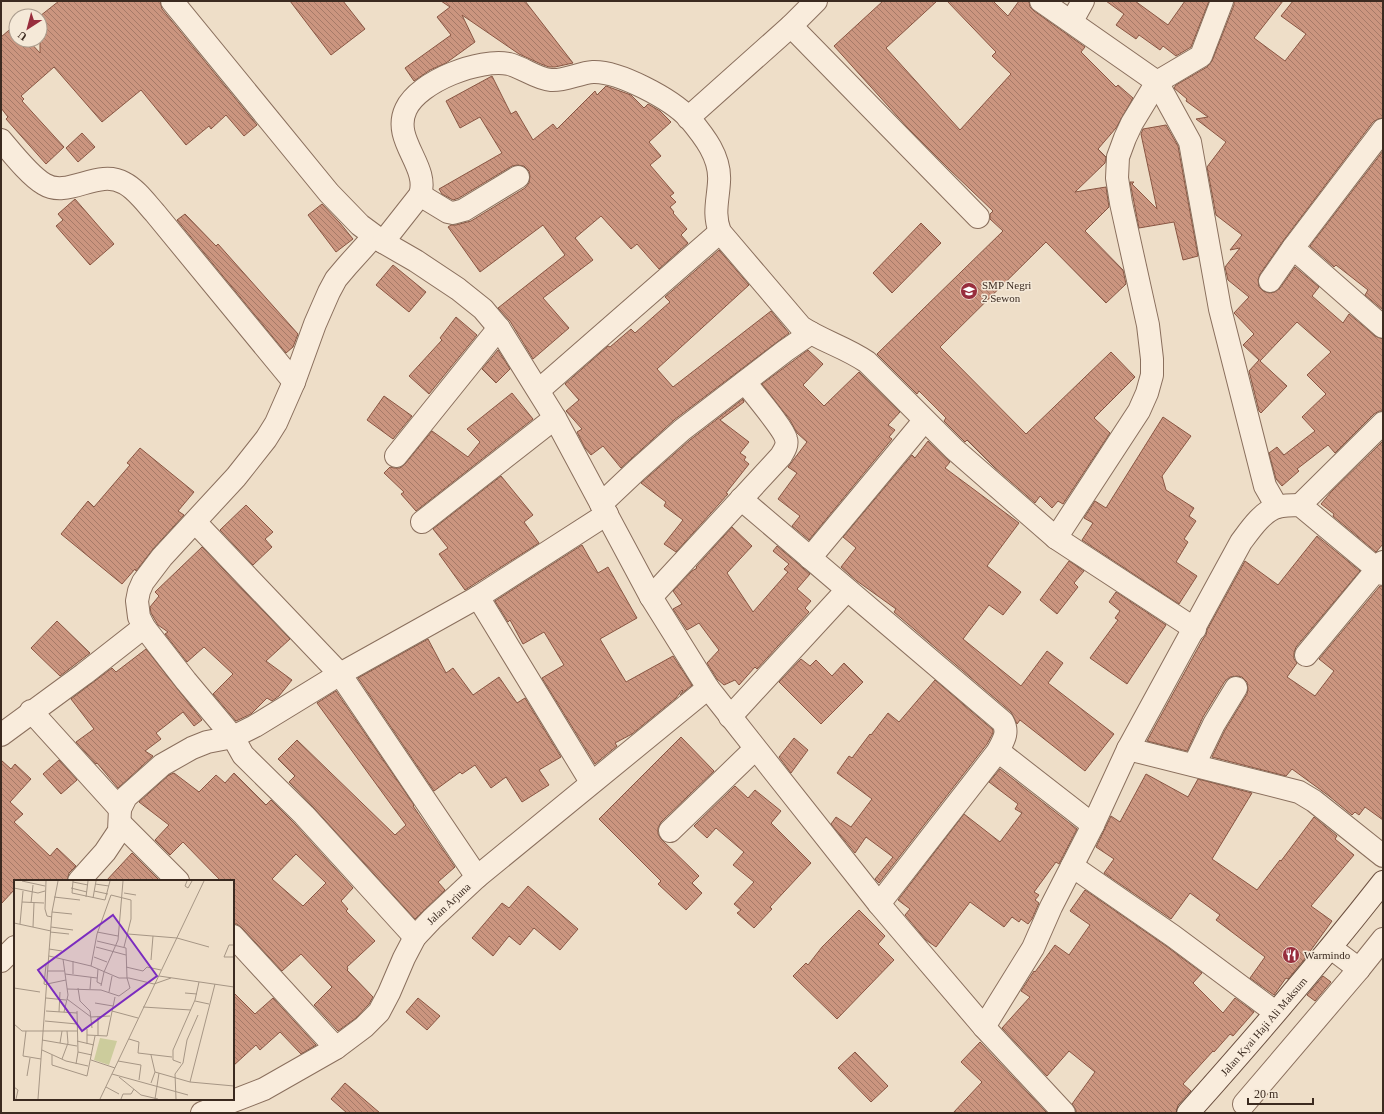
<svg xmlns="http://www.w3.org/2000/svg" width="1384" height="1114" font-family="Georgia,serif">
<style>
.building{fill:url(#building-back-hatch);stroke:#895643;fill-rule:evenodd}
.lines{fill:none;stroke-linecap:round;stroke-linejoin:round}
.street-casing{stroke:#8a6f5d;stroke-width:24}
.secondary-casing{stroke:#6c5040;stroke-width:24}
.street{stroke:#f9ecdc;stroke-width:22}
.secondary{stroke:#f9ecdc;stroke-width:22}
.labels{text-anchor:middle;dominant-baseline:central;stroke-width:3;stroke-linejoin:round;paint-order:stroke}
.poi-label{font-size:11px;fill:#3b2a20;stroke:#f5e9d8;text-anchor:start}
.street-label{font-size:11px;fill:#3b2a20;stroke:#f5e9d8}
.inset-road{fill:none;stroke:#a69685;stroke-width:1}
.view{fill:#7b2cbf;fill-opacity:0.15;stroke:#7b2cbf;stroke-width:2}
.inset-edge{fill:none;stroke:#3b2a20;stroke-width:2}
</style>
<defs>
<pattern id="building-back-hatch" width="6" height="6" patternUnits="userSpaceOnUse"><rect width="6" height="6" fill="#cb957f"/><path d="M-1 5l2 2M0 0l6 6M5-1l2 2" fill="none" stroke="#a67a68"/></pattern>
</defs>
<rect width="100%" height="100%" fill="#eedec8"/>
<path class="building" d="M59,1H160L162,9L257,125L244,136L226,115L211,129L209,126L186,145L141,90L102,122L54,67L21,96L24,99L22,101L64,147L46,164L6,119L8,117L1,108V37L15,25L16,26V40H28L40,53V16Z
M290,1H343L365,29L331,55Z
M441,1H525L573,63L555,67H549L541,64L519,54L462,15L475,42L446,63L430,70L414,81L405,68L451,35L437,17L450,7Z
M883,1H937L886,48L960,130L1011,74L992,56L996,52L947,1H993L1008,16L1019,1H1029L1030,7L1034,11L1085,47L1081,52L1116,87L1118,85L1133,98L1116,128L1098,149L1106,157L1105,163L1075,192L1106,187L1109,207L1085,231L1123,270L1126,284L1106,303L1046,242L940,347L1026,434L1111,352L1135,377L1094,418L1110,433L1063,504L1058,501L1052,508L1040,496L1035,503L994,467L967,440L965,442L944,421L946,418L919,391L917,394L877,354L1003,231L990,219V214L993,211L949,169L907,127L834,46Z
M1106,1H1135L1168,25L1185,1H1209L1191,47L1176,56L1163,46L1160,50L1139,35L1136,39L1116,25L1124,14Z
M1234,1H1283L1254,38L1285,61L1306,34L1281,16L1293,1H1383V118L1378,119L1373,122L1283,241L1260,274L1258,280L1259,287L1263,291L1269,293L1275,292L1280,288L1295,267L1319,287L1312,296L1343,323L1349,314L1375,336L1383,339V411H1379L1374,414L1335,453L1328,445L1297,469L1299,471L1282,486L1276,479L1269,453L1277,447L1284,455L1315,431L1302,417L1326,394L1307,375L1331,352L1297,322L1260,361L1287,386L1261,413L1259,411L1249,371L1259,360L1243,345L1254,334L1234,313L1249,297L1228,280L1225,267L1240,248L1230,250L1242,235L1216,215L1207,167L1226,142L1196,119L1208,117L1186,101L1187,99L1174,88L1176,85L1207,67L1212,61L1234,5Z
M492,76L511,114L516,111L533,140L553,124L557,129L595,91L597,95L606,86L631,95L644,108L648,104L660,111L671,122L649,142L661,156L650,165L674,193L670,196L676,202L670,207L674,212L673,213L687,229L681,235L688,243L659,269L637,244L631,249L601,216L575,238L593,260L543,298L569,328L533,359L510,321L498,308L565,255L543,225L480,272L448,227L451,225H456L471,221L525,188L529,183L530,176L529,171L524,166L517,165L512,166L459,198L453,200L442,194L439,189L502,153L480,117L460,128L446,101Z
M1166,125L1178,146L1198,256L1183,260L1174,222L1139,228L1130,182H1134L1132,184L1157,209L1141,134L1143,129Z
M82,133L95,147L78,162L66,148Z
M1383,151V310L1365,295L1368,290L1336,265L1334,267L1310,246Z
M75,199L114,244L90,265L56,226L63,220L58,214Z
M322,204L340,223L353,239L336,252L308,215Z
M185,214L216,246L218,244L298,334L293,347L286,353L177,220Z
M921,223L941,243L892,293L873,273Z
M719,250L749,285L657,369L673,387L771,311L789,333L674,420L621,468L603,446L591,455L585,448L577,432L582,429L566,411L579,400L565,384L608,346L610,347L631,329L635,333L670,302L665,297Z
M393,265L426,292L409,312L376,285Z
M456,317L477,335L429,394L409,376L442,340L440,338Z
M498,350L510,369L496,383L482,369Z
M808,350L823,364L803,385L824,406L859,372L900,412L888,425L895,430L889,437L892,439L809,540L792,526L800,516L778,499L797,473L788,467L807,442L797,433L790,420L762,384Z
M512,393L533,419L416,511L401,494L404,492L384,473L390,467L394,468H400L405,464L432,431L468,457L480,442L467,429Z
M384,396L412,416L393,439L367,420Z
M743,399L744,402L720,420L749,442L740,453L746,457L744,460L749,464L726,493L728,494L676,552L664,544L683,520L664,506L666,502L641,483L690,440Z
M1163,417L1191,436L1162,476L1166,490L1194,508L1189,516L1196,521L1184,539L1188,542L1176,562L1197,576L1179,604L1082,540L1093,523L1084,518L1095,501L1106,508Z
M928,441L950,462L945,468L1019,523L987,566L1021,592L1003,615L989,605L963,639L1021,686L1047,651L1063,663L1048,683L1114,734L1085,771L1020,720L1017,724L1011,712L894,612L896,609L857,581L841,567L856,548L843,537L912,455L915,458Z
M1383,441V544L1376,552L1333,516L1334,514L1321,504L1331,492Z
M140,448L194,492L178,511L184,515L153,549L136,571L135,569L122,584L61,534L88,501L94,507L130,465L127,463Z
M501,476L533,515L524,522L539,543L465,590L439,554L448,548L433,529Z
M246,505L273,532L265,539L272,547L253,565L220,530Z
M732,527L752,546L727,573L753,612L788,572L784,569L789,564L773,551L777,546L810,574L797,589L811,601L805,608L809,612L757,669L755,667L739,685L735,680L724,685L717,679L707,663L719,650L699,623L687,630L673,609L682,604L673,591L692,571L697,568L696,567Z
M1317,536L1360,571L1296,647L1294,653V659L1297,663L1287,677L1315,696L1334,671L1319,659L1380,586H1383V820L1365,807L1359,815L1355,812L1352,815L1329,796L1292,769L1286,776L1212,757L1225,730L1247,694L1248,689L1247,682L1242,677L1237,676L1230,677L1225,681L1203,717L1187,751L1147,741L1203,639L1206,635L1207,630L1245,561L1278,585Z
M582,545L598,573L608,567L637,618L600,639L626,682L673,656L692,685L680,695L683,691L682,690L676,698L632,734L615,743L617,746L595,764L542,678L564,665L544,632L523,644L510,620L508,622L495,601Z
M202,547L290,639L266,661L292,680L279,696L272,701L267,698L251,714L236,721L213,694L233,674L204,647L187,662L165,634L168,632L158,625L151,613L150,607L159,596L155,592Z
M1069,561L1084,571L1074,583L1078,587L1057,614L1040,600Z
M1116,592L1166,625L1127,684L1090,658L1118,620L1115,618L1120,611L1109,602Z
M57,621L90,653L60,676L31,648Z
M428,639L446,673L453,668L473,695L499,677L517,703L525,698L561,757L539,770L549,785L522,802L506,777L491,788L475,765L462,774L460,772L434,791L358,678Z
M146,649L202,720L194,726L183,712L156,733L161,739L145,751L153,756L118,788L97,763L96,764L76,742L94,729L71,699L112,668L116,672Z
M801,659L810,666L816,660L832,676L844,663L863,682L821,724L779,682Z
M935,680L993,730V733L987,744L879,883L875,879L893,857L866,837L855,853L831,824L836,817L851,827L872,799L837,773L849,756L852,758L870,734L871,735L888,713L899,722Z
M336,691L414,805L413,806L455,867L438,882L445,890L415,919L313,807L289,782L295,776L278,759L297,740L395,835L406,825L317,703Z
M681,737L714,771L661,822L658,828V834L661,839L699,876L692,883L702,893L686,910L658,884L661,881L599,819Z
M794,738L808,750L791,773L779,757Z
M1,760L11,769L15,764L31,779L10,802L23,814L14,822L50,856L57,848L76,866L69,873L67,881H15V889L1,904Z
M59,760L77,780L61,794L43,774Z
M1000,769L1077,829L1059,864L1056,862L1034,892L1039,895L1035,900L1039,903L1032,919L1028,924L1021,919L1019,922L1012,917L1004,927L970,902L936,947L926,940L905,915L910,909L898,900L964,814L1000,842L1022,813L1015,809L1018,804L989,782Z
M174,773L199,792L216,775L225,783L234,773L266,805L271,800L295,824L353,888L341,901L348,909L346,911L375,941L347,967L348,969L347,970L373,997L369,1004L356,1018L338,1031L314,1005L332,987L301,954L282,971L242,928L237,924H233V881H221L183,842L170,855L155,840L169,825L139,802L169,775ZM296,854L326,883L303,906L272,879Z
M1146,774L1188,797L1198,779L1252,793L1212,859L1257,890L1280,860L1281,861L1314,817L1337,836L1335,839L1354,855L1311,906L1332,921L1303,961L1288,979L1286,978L1274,995L1250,978L1265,957L1216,920L1220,915L1190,893L1171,919L1104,873L1114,859L1096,847L1111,816L1120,822Z
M735,786L748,798L755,790L781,811L771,823L811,863L770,907L772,909L754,928L737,913L741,910L734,904L754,882L733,865L744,852L716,828L707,838L694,826Z
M132,853L160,881H106Z
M528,886L578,929L560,950L534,928L520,945L509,936L493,956L472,938L502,903L509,908Z
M1085,890L1166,946L1202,973L1193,983L1223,1013L1235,998L1254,1012L1233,1036L1230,1034L1214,1052L1213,1051L1183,1084L1191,1091L1178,1105L1176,1113H1076V1110L1072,1104L1095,1072L1069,1051L1047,1076L1002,1028L1030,997L1021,991L1034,971L1035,972L1055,945L1069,955L1090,925L1070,911Z
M859,910L885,936L878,944L894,960L837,1019L793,976L806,963L808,965L822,947Z
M1323,976L1331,982L1315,1001L1307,995Z
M233,992L255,1014L273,998L316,1045L301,1054L280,1032L260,1050L256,1045L233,1066Z
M418,998L440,1016L427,1030L406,1012Z
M980,1042L1047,1113H953L982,1082L961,1062Z
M855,1052L888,1086L871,1102L838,1068Z
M345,1083L380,1113H347L331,1099Z"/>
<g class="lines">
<g class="street-casing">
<g id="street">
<path d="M172,1L329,193L360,225L383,242L416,261L458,289L483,309L499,328L555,418L651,597L708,688L879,904L984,1027L1064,1113"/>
<path d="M1041,1L1157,82L1190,142L1220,309L1265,486L1277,507"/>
<path d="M1072,21L1083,1"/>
<path d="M791,26L978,217"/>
<path d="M688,118L791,26L816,1"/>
<path d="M1,140C12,153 30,176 44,184C68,199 98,168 124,183C136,189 146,203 155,213L294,382"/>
<path d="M420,195L448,212L453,213L464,210L518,177"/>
<path d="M374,236L347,266L336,279L329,292L315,324L294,382L276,423L266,439L236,477L162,557L143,582L139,591L137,601L139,617L144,627L186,681L233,737L243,755L304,815L415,937"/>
<path d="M383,242L420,195C430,166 391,140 406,109C419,81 480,58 509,64C524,68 537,79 551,80C565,81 579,73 593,72C619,71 671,99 689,118C704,136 721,157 719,182C718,200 713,214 720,232L801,327C822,341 845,347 867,362L954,449L1056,538L1195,629"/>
<path d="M1293,248L1383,327"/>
<path d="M1270,281L1293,248L1383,130"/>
<path d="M539,390L720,232"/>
<path d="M396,456L499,328"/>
<path d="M741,499L1003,722C1009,733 1003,741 998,751L879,904"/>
<path d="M601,504L637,470L682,430L785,351L811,333"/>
<path d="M1300,505L1383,423"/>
<path d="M195,522L340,674L477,877"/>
<path d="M422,522L555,418"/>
<path d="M1056,538L1139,411L1147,393L1152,375V359L1148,325L1121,203L1117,178L1118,157L1125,138L1132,123L1157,82L1201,56L1222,1"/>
<path d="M810,558L924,421"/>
<path d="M478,597L591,782"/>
<path d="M651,597L781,456C784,451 788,445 786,439C784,429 753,393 745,382"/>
<path d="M1306,655L1383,562"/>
<path d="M31,711L120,809"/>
<path d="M730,717L847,590"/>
<path d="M1,735L84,674L144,627"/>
<path d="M1128,749L1299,792L1314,801L1383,856"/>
<path d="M998,751L1093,825"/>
<path d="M1194,765L1214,724L1236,688"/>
<path d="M120,823L178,881"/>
<path d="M670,831L755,749"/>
<path d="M1072,866L1173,936L1275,1012"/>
<path d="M79,881L105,852L119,831L120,809L126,797L162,765L192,748L207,742L233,737L255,726L340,674L478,597L607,514"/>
<path d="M233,936L336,1048"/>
<path d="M1331,948L1359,969"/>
<path d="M1,961L15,947"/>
<path d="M984,1027L1033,948L1051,907L1093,825L1128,749L1241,542C1250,530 1262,512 1277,507C1285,505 1293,505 1300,505L1383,574"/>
<path d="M1244,1104L1359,969L1383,939"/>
<path id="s1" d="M202,1113L264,1089L336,1048L364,1027L379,1012L389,993L404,958L415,937L432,919L477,877L708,688"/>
</g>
</g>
<g class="secondary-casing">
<g id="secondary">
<path id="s2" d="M1188,1113C1255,1038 1321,961 1383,882"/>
</g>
</g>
<use href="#street" class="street"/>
<use href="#secondary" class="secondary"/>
</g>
<defs>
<g id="school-disc" transform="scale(0.9)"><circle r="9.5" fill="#982e3d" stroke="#f5e9d8"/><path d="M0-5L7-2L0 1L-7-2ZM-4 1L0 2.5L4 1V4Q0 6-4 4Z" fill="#fff"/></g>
<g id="restaurant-disc" transform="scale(0.9)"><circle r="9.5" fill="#982e3d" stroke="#f5e9d8"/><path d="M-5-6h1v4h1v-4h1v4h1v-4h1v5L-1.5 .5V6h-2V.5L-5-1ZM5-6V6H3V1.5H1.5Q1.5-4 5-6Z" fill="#fff"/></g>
</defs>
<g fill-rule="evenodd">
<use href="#school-disc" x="969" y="291"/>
<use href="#restaurant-disc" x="1291" y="955"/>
</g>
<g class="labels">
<g class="poi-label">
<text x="982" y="285">SMP Negri<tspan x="982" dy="13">2 Sewon</tspan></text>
<text x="1304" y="955">Warmindo</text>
</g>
<g class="street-label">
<text stroke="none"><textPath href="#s1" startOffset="336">Jalan Arjuna</textPath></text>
<text stroke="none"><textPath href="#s2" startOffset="115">Jalan Kyai Haji Ali Maksum</textPath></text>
</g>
</g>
<g transform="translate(14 880)">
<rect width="220" height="220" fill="#eedec8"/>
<path d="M86,158L103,161L95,185L80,180Z" fill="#cccc9c"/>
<path class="inset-road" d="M8,1L31,6M32,1L31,29L33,36L38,37M59,1L58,13L91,20L96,1M173,1L171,6L174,8L178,1M59,2L74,5M81,4L95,6M0,8L24,13L31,11M57,8L73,12M80,11L94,14M110,13L122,15M40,17L66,20M72,17L74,1M79,18L82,1M8,22L30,23M17,23L19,5M38,32L58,34M0,43L37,51M6,44L9,11M19,47L20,23M37,47L59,50M36,52L55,54M83,52L104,56M114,54L163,58M163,58L195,67M83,61L112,68L113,98M220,65H215L210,77H220M82,67L112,75M35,69L48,71M35,76L77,86L105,98H115L140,104L157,98M80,77L93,82M49,79L54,115L50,132M137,80L139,56M32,85L30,104L33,105M77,86L83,54L97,15L117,20V39L110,67M112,87L129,91L133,87L147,90M84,89L83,102L87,104M34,91H50M90,92L104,60L109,1M51,94L83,98M59,94V81M145,96L220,107M33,104L52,100M87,106L90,92M0,108L26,112M64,108L66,121L76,131L78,148M53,109L87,110L105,116L116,108L113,98M76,109L77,97M95,112L98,96M171,113L183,114M32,118L52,120M53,119L77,137L96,136M181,121L195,124M81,123L99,126M129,127L177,130M32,131L63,133M98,131L124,138M45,132L46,112M84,137V156M31,141L63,144M0,144L8,151H63M12,151L9,176L27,179M73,155L93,156L101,117M115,159L125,162L124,173L158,177M28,160L63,166M63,161L80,165M46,163L48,151M73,164V149M28,170L52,181L74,186M64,172L78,175M38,175V185L73,196L81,156M48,179L54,163L53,151M77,180L101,188M104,181L127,185L125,200M167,183L159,180V170L181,120L185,102M62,184L64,172L63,131M141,192L176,202L220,206M98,194L174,215M13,196L16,178M105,197L127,215L144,219M176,202L201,104M137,203L141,192L137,175M0,207L4,210L2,219M92,207L105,214M24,219L38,32L44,1M86,219L190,1M107,219L109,214H117L120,209M141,219L145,193M162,219L161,194L169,183L173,160L184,135"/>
<path class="view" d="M99,35L143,96L68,151L24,90Z"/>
<rect width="220" height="220" class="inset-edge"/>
</g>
<rect width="1384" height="1114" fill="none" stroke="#3b2a20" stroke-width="4"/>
<g transform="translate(28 28) rotate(216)"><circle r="19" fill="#f5e9d8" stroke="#ab9d8e"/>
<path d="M0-3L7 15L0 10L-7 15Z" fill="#982e3d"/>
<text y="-6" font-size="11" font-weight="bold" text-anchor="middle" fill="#3b2a20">U</text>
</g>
<path d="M1248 1098v6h65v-6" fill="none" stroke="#3b2a20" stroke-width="2"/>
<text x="1254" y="1098" font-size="12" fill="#3b2a20" stroke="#f5e9d8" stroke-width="3" paint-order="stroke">20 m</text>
</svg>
